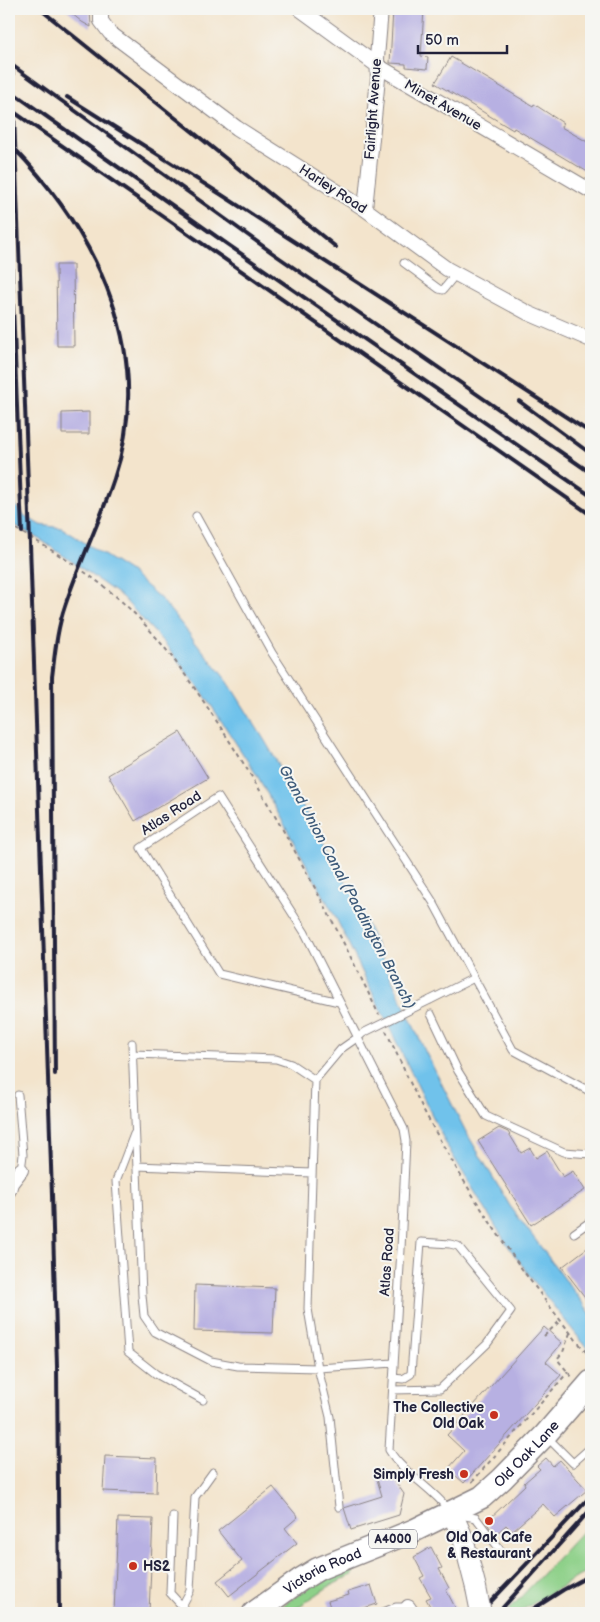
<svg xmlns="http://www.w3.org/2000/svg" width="600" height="1622" font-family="'Balsamiq Sans',sans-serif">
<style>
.green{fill:#8dd088;stroke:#587962}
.water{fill:#6fc2eb;stroke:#487293}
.building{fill:#b7b0e2}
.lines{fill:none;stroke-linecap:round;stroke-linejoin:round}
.lane-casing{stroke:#8a8384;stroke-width:9}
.street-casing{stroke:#8a8384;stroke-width:16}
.secondary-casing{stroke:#8a8384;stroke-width:22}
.primary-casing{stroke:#8a8384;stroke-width:25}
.path{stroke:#8a8384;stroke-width:2;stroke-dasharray:4 4;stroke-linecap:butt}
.lane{stroke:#fff;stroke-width:7}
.street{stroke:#fff;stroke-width:14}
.secondary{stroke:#fff;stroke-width:20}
.primary{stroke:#fff;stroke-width:22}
.rail{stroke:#22223b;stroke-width:4}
.lane-bridge-casing{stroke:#8a8384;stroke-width:9;stroke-linecap:butt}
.secondary-bridge-casing{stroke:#8a8384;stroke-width:22;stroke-linecap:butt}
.lane-bridge{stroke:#fff;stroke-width:7}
.secondary-bridge{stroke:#fff;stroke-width:20}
.poi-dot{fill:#c8321e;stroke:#f6f6f2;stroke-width:2}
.labels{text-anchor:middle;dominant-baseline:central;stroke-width:4;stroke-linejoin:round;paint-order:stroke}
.shield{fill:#f6f6f2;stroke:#626272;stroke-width:1}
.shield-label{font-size:12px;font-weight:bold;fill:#22223b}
.street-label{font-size:14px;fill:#22223b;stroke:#f6f6f2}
.poi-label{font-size:14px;font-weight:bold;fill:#22223b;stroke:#f6f6f2;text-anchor:end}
.water-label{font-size:15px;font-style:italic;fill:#3d5a79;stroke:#f6f6f2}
</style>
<rect width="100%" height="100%" fill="#f6f6f2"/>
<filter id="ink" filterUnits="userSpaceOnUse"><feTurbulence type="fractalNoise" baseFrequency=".02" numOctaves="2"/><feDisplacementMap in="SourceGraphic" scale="10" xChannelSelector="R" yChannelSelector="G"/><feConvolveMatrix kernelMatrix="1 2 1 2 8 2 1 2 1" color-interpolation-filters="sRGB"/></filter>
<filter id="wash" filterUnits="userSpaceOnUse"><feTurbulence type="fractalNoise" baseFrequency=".0096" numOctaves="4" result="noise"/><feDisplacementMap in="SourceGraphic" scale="20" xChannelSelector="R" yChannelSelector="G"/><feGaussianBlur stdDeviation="1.12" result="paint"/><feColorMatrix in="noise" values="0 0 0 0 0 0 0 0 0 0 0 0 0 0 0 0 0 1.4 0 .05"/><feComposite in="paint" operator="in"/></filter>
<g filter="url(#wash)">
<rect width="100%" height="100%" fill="#f3e4cc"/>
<path class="green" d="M591,1522V1569L517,1613H506Z
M351,1567L354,1574L328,1587L289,1613H272L324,1577Z"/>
<path class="water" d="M9,498L22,514L40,525L62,528L130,572L162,600L228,682L265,741L352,892L425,1051L466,1132L510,1206L591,1314V1353L532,1279L506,1243L448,1148L337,920L258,777L205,696L166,645L122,597L44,542L9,522Z"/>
<g id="blocks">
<path class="building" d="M66,9H90L91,27L82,22Z
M393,9H424L421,56L428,57L427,69L406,67V64L390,63Z
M451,57L533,106L534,104L540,108L563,123L561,127L591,144V174L514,128L513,130L435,83Z
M56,265H73L74,346H57Z
M89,412V434H62V413Z
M180,732L208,778L135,821L108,775Z
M499,1128L508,1132L521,1153L530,1148L536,1158L547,1151L563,1177L573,1171L585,1190L531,1225L478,1141Z
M591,1245V1305L562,1267Z
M195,1285L275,1288L273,1333L194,1331Z
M544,1327L562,1343L546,1362L561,1375L464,1483L448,1469L464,1451L447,1435Z
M105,1456L157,1458L156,1493L103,1491Z
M546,1458L553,1466L560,1460L587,1490L555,1517L543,1504L512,1531L506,1525L495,1535L486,1522L525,1485L524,1483L540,1469L537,1466Z
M388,1471L404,1494L399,1515L351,1530L344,1508L382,1496L376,1476Z
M273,1487L298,1517L285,1528L297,1543L229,1596L217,1581L242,1561L218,1531Z
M118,1518L153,1519L149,1613H114Z
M431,1547L442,1568L439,1569L449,1588L446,1590L456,1609L448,1613H434L426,1599L431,1597L420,1578L424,1576L414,1557Z
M371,1585L377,1604L355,1611L356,1613H332L328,1601L349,1595L348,1592Z"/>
</g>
</g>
<g filter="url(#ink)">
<use href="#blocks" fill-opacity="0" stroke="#8a8384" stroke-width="1"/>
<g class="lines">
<g class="lane-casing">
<path id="lane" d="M404,263L439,289L443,290L456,274
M196,516L272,653L433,902L513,1050L591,1092
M430,1000L474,978
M339,1002L219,974L141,848L218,797L305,933L404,1129L406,1141L401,1249L389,1450C403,1473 431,1487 448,1509
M431,1014L458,1071L486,1116L564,1152L591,1154
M132,1043L142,1295L144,1316L155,1332L211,1361L238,1366L318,1368L394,1363
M133,1054L276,1059L291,1064L315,1080
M18,1095L23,1155L21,1170
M134,1134L116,1181L128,1352L156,1374L203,1400
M137,1166L312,1173
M574,1233L591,1221
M393,1378L403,1379L411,1374L421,1242L450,1244L458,1246L511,1311L487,1344L440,1389L393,1390
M547,1437L573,1463L591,1447
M339,1507L330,1417L318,1368L308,1309L315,1080L341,1049L361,1035
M460,1515L476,1518L501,1551
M173,1516L170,1593L182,1606V1613
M182,1606L190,1591L195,1497L213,1472
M381,1613L396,1607H408"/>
</g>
<g class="street-casing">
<path id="street" d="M101,9V21L110,33L237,128L365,209L447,269L528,313L591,340
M300,9L378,66L591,191
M365,209L378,78L377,58L381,9
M9,1190L11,1183L21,1170
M408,1607L412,1613"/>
</g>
<g class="secondary-casing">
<path id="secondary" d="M452,1513L463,1538L476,1588"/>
</g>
<g class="primary-casing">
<g id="primary">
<path id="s1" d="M254,1613L300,1580L318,1569L415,1530L482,1497L502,1479L545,1435L591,1382"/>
</g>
</g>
<path class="path" d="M9,525C47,547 86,570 119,599C165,640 199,694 232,745C287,832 335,923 379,1015
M386,1031C400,1060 413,1091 429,1120C475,1205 529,1284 591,1358
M570,1333L563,1352L557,1359L572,1377
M544,1336L561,1320
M472,1482L568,1372"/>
<use href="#lane" class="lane"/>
<use href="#street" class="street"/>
<use href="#secondary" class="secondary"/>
<use href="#primary" class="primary"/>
<path class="rail" d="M10,9L28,485L52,1195L57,1366L59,1613
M40,9L336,247
M9,63L274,254L591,473
M9,90L227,244L591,496
M67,97L222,195L591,433
M11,110L591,515
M14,148C99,237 156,355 114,479C100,522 79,563 65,606C57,629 55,653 52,677L55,1074
M9,205L22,532
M519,401L591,454
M480,1613L591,1496
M498,1613L591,1509
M527,1613L563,1590L591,1575"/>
<g class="lane-bridge-casing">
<path id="lane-bridge" d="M363,1033L430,1000"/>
</g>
<g class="secondary-bridge-casing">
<path id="secondary-bridge" d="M476,1588L481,1613"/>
</g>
<use href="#lane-bridge" class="lane-bridge"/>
<use href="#secondary-bridge" class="secondary-bridge"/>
</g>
</g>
<g class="poi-dot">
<circle cx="494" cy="1415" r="5"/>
<circle cx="464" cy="1474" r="5"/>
<circle cx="489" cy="1521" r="5"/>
<circle cx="133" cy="1566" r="5"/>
</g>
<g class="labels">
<rect class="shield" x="369" y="1529.5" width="48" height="19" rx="4"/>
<g class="shield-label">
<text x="393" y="1539">A4000</text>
</g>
<g class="street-label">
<text transform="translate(443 105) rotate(30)">Minet Avenue</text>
<text transform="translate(373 109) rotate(-86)">Fairlight Avenue</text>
<text transform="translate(333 189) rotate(33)">Harley Road</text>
<text transform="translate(171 813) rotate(-33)">Atlas Road</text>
<text transform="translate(387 1262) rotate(-86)">Atlas Road</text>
<text stroke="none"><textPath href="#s1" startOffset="319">Old Oak Lane</textPath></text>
<text stroke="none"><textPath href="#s1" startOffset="81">Victoria Road</textPath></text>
</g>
<g class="poi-label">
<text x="484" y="1407">The Collective<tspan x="484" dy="16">Old Oak</tspan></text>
<text x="454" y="1474">Simply Fresh</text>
<text x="489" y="1537" text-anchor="middle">Old Oak Cafe<tspan x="489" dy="16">&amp; Restaurant</tspan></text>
<text x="143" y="1566" text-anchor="start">HS2</text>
</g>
<g class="water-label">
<text transform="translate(347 887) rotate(62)">Grand Union Canal (Paddington Branch)</text>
</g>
</g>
<rect width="600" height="1622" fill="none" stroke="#f6f6f2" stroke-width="30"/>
<path d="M418 45v8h89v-8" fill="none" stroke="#22223b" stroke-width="2.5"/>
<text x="425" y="45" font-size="15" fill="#22223b" stroke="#f6f6f2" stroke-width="4" paint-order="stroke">50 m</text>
</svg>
